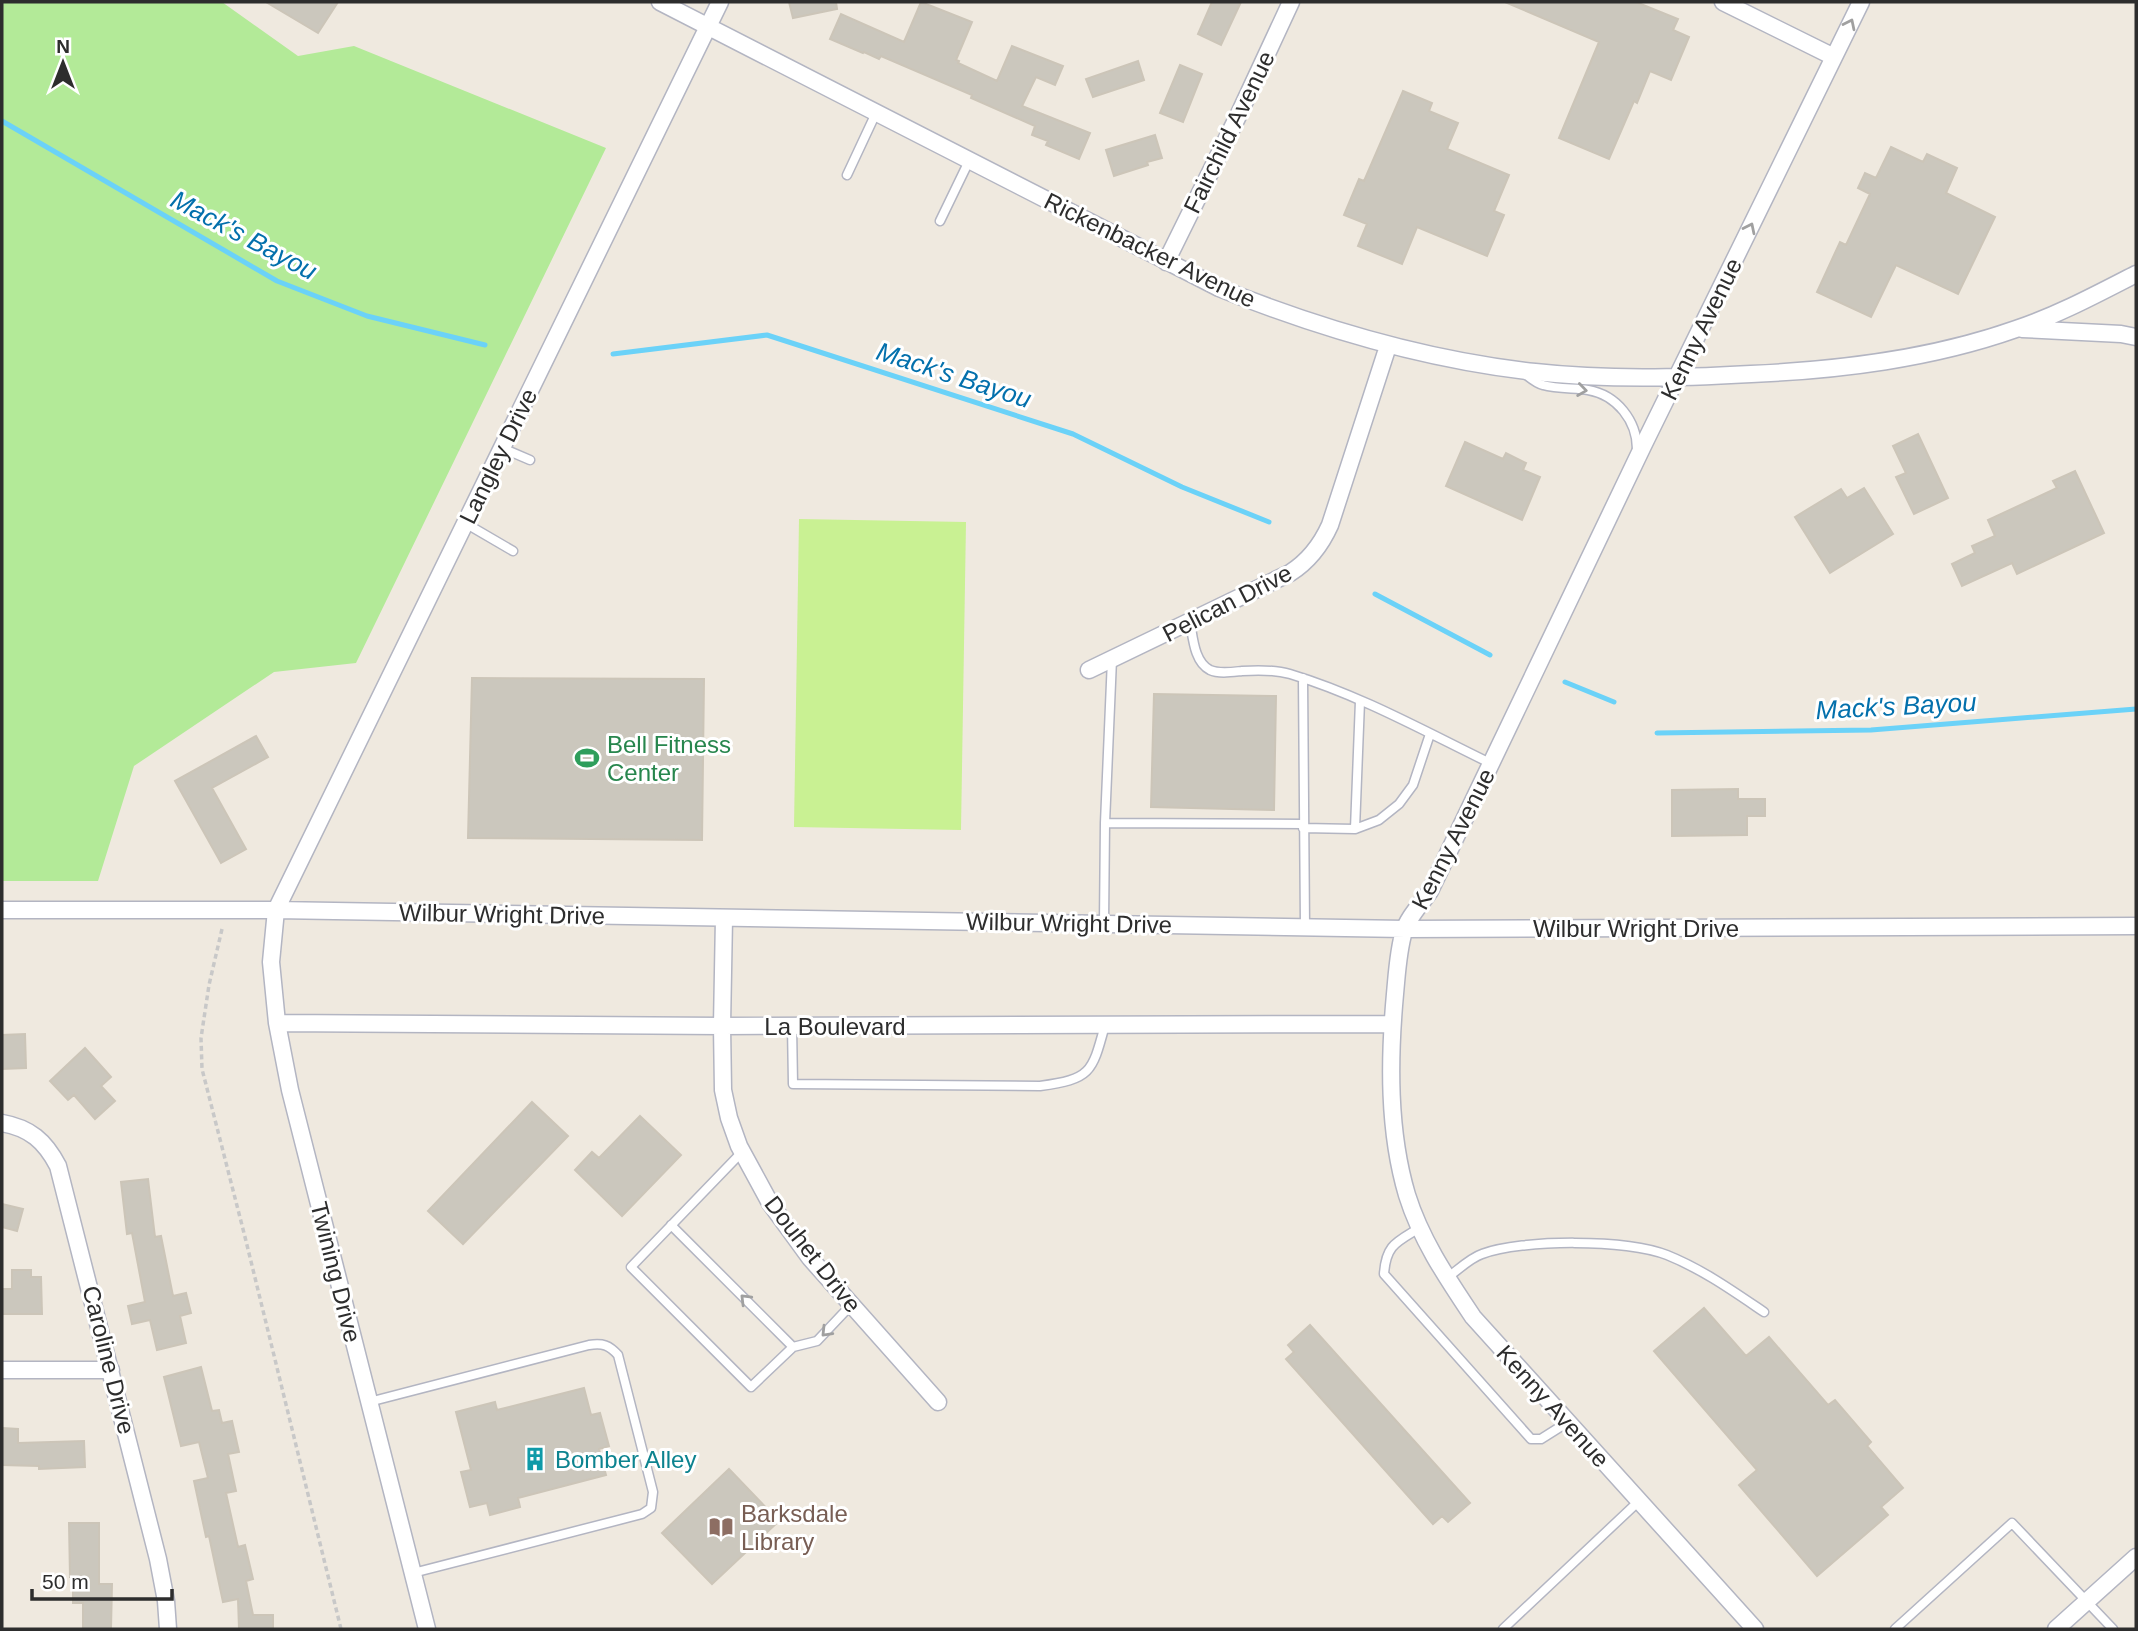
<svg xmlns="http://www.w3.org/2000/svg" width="2138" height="1631" font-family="Helvetica,sans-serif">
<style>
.green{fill:#b3ea98}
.pitch{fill:#c9f193}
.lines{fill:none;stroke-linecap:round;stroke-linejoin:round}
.stream{stroke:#6bd2f8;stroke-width:5}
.building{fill:#cbc7bd;stroke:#ccc5b8;stroke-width:2}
.service-casing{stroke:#b3b5c2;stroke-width:11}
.minor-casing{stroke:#b3b5c2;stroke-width:19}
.path{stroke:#c8c8c8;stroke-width:3.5;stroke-dasharray:5 3.5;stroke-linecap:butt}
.service{stroke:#fff;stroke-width:8}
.minor{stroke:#fff;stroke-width:16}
.oneway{stroke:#a0a0a0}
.labels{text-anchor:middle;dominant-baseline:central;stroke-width:6;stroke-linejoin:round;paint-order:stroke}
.street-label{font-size:24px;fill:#2d2d2d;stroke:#fff}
.leisure-label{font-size:24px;fill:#27864d;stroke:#fff;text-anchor:start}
.culture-label{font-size:24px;fill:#0d838f;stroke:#fff;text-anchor:start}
.education-label{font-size:24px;fill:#785e54;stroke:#fff;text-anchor:start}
.water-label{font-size:26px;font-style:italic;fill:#0370ac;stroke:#fff}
</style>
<rect width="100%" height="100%" fill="#efe9df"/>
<path class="green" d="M2,2H222L298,56L354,46L606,148L356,663L274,672L134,766L98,881H2Z"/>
<path class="pitch" d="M799,519L966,522L961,830L794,827Z"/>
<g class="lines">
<path class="stream" d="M2,121L277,281L367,316L485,345
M613,354L767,335L1073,434L1182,487L1269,522
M1375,594L1490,655
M1565,682L1614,702
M1657,733L1871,730L2136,709"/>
</g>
<path class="building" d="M266,2H338L318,33Z
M789,2H836L837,9L793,18Z
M921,2L972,22L956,60L959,61L958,63L997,81L1012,46L1063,66L1055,85L1036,77L1022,106L1090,133L1079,159L1046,145L1048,141L1032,135L1035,126L971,98L972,95L881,56L879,59L864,52L863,53L830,39L841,14L904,42Z
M1212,2H1241L1221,45L1198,34Z
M1505,2H1636L1678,19L1673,30L1689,37L1671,80L1650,71L1637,103L1634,101L1609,159L1559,138L1599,42Z
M1138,61L1144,80L1093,97L1086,79Z
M1180,65L1202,74L1183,122L1160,113Z
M1403,91L1432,103L1429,111L1458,123L1447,149L1509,175L1494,211L1504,215L1487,256L1417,227L1402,264L1358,246L1367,224L1344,215L1359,179L1364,181Z
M1155,135L1162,158L1147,162L1148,165L1114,176L1106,150Z
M1891,147L1923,162L1927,154L1957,168L1946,193L1995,217L1958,294L1896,265L1871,317L1817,292L1840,242L1846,245L1870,194L1858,188L1865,173L1876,178Z
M1918,434L1948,498L1914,514L1896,477L1906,473L1893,446Z
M1465,442L1503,459L1506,453L1526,463L1523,470L1540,477L1522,520L1446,486Z
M2075,471L2104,533L2017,574L2012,563L1962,586L1952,564L1975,553L1972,546L1995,536L1988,520L2057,488L2053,481Z
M1864,488L1893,534L1830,573L1795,517L1841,489L1847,498Z
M472,678L704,679L702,840L468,838Z
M1154,694L1276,696L1274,810L1151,807Z
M256,736L268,757L212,788L246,849L221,863L175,781Z
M1738,789V799H1765V816H1747V835L1672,836V790Z
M25,1034L26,1068L2,1069V1035Z
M85,1048L111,1077L101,1086L115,1101L95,1119L74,1095L68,1100L50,1081Z
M532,1102L568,1136L463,1244L428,1211Z
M640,1116L681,1155L622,1216L575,1170L592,1152L599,1158Z
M148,1179L155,1237L161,1236L173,1296L186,1293L191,1313L180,1316L186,1343L157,1350L150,1320L132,1324L128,1306L145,1302L132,1233L127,1234L121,1182Z
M2,1204L23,1209L17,1231L2,1227Z
M12,1270H31V1277H41L42,1314H2V1289H12Z
M1704,1308L1746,1356L1769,1337L1828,1405L1835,1400L1871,1442L1867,1446L1903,1488L1881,1507L1888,1515L1817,1576L1739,1485L1757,1470L1654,1351Z
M1310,1325L1470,1503L1448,1522L1442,1516L1433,1524L1286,1359L1294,1352L1288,1345Z
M201,1367L212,1411L219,1410L222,1423L232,1421L239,1452L228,1454L236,1491L226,1493L238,1547L245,1545L253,1579L246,1581L253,1615H273V1629H239L238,1599L223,1602L209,1536L206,1537L194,1481L208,1478L199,1442L181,1446L164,1377Z
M584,1388L591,1415L600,1413L609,1446L599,1449L606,1475L518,1498L520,1507L490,1515L487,1503L470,1507L461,1472L471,1470L456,1412L495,1402L497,1410Z
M2,1428L18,1429V1443L84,1441L85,1467L39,1469V1466L2,1465Z
M729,1469L779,1521L712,1584L662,1533Z
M69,1523H99V1584H112L111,1629H83V1603H73V1577H70Z"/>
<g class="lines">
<g class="service-casing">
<path id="service" d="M847,175L876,113
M940,221L969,161
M1525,374C1530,378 1537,384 1543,385C1557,389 1574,388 1588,390C1617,395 1637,421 1637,449
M502,448L530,460
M465,523L513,551
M1190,622C1193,637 1194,662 1210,670C1219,674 1232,672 1242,671C1257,670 1276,670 1290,674C1360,695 1426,732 1492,764
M1303,678L1305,927
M1105,823L1112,659
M1303,828L1355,829L1379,820L1399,804L1413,785L1430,734
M1355,829L1360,701
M1104,923L1105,823L1303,824
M792,1026L793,1084L1040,1086C1091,1079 1092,1073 1105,1025
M742,1152L631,1267L751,1387L793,1347L817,1341L852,1304
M671,1225L793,1347
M1421,1227C1397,1242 1386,1244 1384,1274L1531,1439H1541L1568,1422
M1447,1278C1458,1270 1470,1258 1482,1254C1522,1239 1627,1239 1667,1255C1702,1269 1733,1291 1764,1312
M369,1402L589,1345C603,1343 609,1345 618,1355L653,1492L651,1508L642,1514L413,1573
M1503,1629L1639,1501
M1895,1629L2012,1523L2113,1629"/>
</g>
<g class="minor-casing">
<path id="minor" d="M660,2L1219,288C1321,329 1425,360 1535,372C1607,380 1679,378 1751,374C1840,370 1931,359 2016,329C2058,315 2097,294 2136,274
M1723,2L1834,57
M1166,262L1238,116L1291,2
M2022,329L2121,334L2136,337
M1089,670L1290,573C1309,561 1321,545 1330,525L1388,346
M2,910H276L1405,929L2136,926
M724,918L722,1026L723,1090L729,1118L739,1146L770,1203L810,1258L938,1402
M277,1023L722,1026L1392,1024
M2,1123C30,1128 45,1141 58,1166L158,1559L166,1601L168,1629
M2,1370H111
M427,1629L290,1090L277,1023L271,962L276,910L720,2
M1755,1629L1473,1317C1447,1278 1421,1240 1407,1195C1388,1131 1389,1060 1395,994C1397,973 1398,951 1404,931C1408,917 1422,903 1430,891L1643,446L1861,2
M2056,1629L2136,1557"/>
</g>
<path class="path" d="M222,929L209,985L201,1038L202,1069L245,1237L341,1629"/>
<use href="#service" class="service"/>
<use href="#minor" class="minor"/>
</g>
<defs><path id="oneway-chevron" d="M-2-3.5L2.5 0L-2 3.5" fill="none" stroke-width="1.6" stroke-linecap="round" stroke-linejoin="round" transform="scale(1.75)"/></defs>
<g class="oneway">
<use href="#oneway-chevron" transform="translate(1850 24) rotate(-64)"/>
<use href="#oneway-chevron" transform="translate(1750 228) rotate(-64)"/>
<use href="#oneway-chevron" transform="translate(1582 390) rotate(8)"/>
<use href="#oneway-chevron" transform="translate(745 1299) rotate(-135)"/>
<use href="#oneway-chevron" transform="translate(826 1332) rotate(134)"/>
</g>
<defs>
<g id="stadium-bare" transform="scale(1.89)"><path d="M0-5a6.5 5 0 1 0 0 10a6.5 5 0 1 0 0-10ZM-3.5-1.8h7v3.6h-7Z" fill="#2e9e5b" stroke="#fff" stroke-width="2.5" paint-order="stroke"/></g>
<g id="building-bare" transform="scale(1.89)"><path d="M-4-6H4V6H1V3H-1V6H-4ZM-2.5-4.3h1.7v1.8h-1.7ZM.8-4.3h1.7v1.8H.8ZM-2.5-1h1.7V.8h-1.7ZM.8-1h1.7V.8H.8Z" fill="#0f9aa8" stroke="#fff" stroke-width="2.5" paint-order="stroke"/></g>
<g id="library-bare" transform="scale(1.89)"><path d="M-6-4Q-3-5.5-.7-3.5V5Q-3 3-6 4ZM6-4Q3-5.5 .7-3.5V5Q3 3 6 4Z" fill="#8d6e63" stroke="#fff" stroke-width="2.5" paint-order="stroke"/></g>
</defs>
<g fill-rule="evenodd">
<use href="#stadium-bare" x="587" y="758"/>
<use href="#building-bare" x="535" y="1459"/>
<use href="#library-bare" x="721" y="1527"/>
</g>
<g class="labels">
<g class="street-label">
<text transform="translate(1229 132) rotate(-64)">Fairchild Avenue</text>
<text transform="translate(1150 250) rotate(26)">Rickenbacker Avenue</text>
<text transform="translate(1701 329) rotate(-64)">Kenny Avenue</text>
<text transform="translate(498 456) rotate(-64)">Langley Drive</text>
<text transform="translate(1227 603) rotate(-27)">Pelican Drive</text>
<text transform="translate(1453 839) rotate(-63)">Kenny Avenue</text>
<text transform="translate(502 914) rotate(1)">Wilbur Wright Drive</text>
<text transform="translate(1069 923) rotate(1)">Wilbur Wright Drive</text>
<text x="1636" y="928">Wilbur Wright Drive</text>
<text x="835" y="1026">La Boulevard</text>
<text transform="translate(813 1254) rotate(52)">Douhet Drive</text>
<text transform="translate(336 1272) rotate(76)">Twining Drive</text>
<text transform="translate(109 1360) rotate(76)">Caroline Drive</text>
<text transform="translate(1553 1406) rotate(48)">Kenny Avenue</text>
</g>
<g class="leisure-label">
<text x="607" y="744">Bell Fitness<tspan x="607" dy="28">Center</tspan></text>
</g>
<g class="culture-label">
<text x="555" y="1459">Bomber Alley</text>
</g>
<g class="education-label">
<text x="741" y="1513">Barksdale<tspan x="741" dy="28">Library</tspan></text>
</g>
<g class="water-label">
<text transform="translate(244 235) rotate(28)">Mack's Bayou</text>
<text transform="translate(954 375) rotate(18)">Mack's Bayou</text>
<text transform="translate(1896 706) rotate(-3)">Mack's Bayou</text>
</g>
</g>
<rect width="2138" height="1631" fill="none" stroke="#2d2d2d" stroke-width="7"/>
<g transform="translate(63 63)" stroke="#ffffff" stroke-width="5" paint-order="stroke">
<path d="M0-5L12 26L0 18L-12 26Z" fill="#2d2d2d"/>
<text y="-10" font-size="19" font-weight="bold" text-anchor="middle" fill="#2d2d2d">N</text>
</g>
<path d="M32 1589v10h140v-10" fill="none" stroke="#2d2d2d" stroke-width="3.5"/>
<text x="42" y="1589" font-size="21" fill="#2d2d2d" stroke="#ffffff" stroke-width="5" paint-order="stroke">50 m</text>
</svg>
